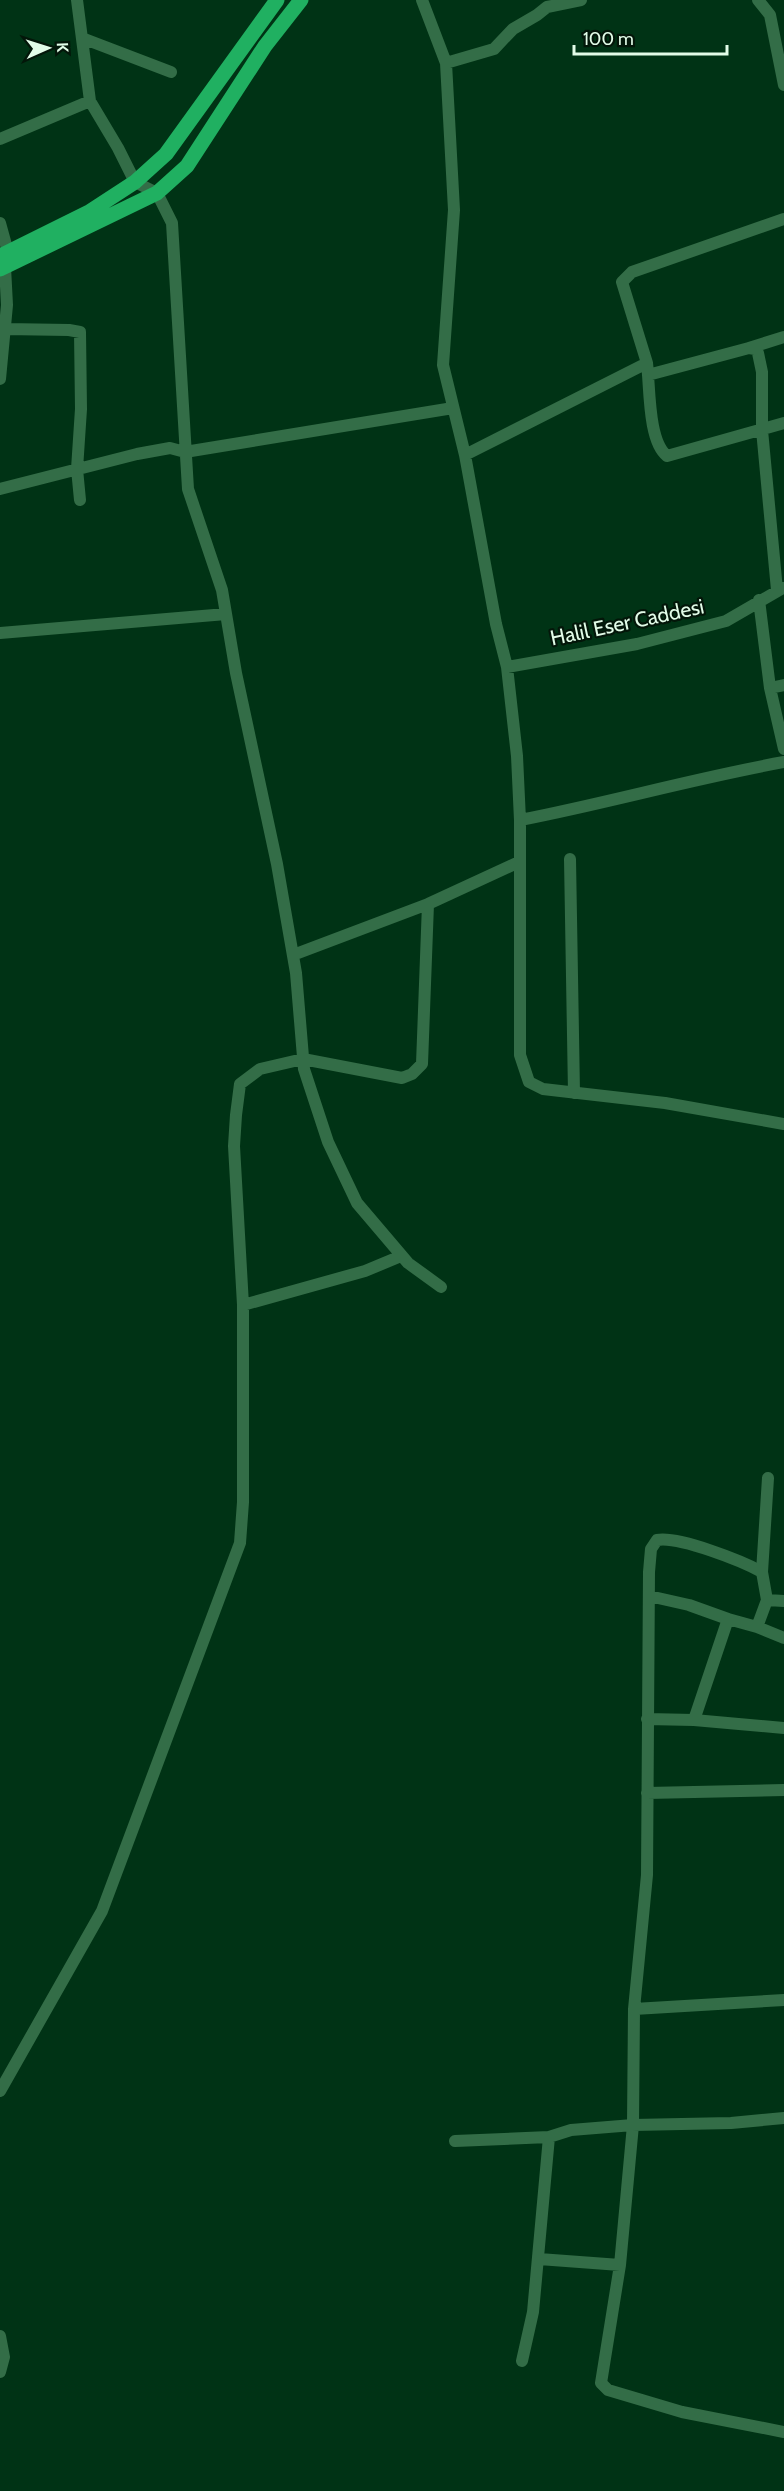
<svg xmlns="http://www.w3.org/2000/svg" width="784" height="2491" font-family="Cabin,sans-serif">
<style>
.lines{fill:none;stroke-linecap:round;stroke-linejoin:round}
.minor{stroke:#336d47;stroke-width:12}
.major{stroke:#20b061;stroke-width:15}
.labels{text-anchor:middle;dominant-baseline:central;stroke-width:4.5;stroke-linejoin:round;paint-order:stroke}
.street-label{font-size:21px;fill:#e2fce8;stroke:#031609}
</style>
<rect width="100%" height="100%" fill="#003315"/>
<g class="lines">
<path class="minor" d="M77,0L90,101L118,148L135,182L157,193L172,223L188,489L222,590L236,673L277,864L296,973L304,1069L328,1142L357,1203L408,1263L441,1287
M422,0L446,63L454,210L443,365L465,455L496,624L507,667L517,756L520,820V1055L529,1082L543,1089L665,1103L784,1124
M758,0L770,15L784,85
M82,38L171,72
M446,63L494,49L513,29L537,15L547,7L581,0
M0,139L90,101
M0,223L8,252
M5,329L69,330L80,332L81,409L77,469L80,500
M749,348L784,337
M647,363L622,282L632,272L784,219
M648,375L749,348L755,349L758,353L762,372V430L777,590
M0,379L7,305L5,267
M465,455L647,363C650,388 648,441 667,456L784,423
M0,489L137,454L170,448L185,452L453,408
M759,600L770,688L784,749
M0,633L226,614
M507,667L637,644L726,621L783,588
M770,688L784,685
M520,820C608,803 695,778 784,762
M570,859L574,1093
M293,955L428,904L519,862
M243,1305L365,1271L401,1256
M762,1572L768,1478
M649,1596L689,1605L728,1619
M767,1600L784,1601
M757,1627L784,1638
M647,1719L694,1720L784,1728
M694,1720L728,1619L757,1627L767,1600L762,1572C742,1561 679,1536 657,1540L651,1549L649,1572L647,1875L634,2009L633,2125L620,2265L601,2383L608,2390L682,2412L784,2432
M647,1793L784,1790
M634,2009L784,2000
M0,2091L102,1911L240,1543L243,1502V1305L234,1146L236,1115L240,1084L260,1069L303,1059L402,1078L412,1074L422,1064L428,904
M455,2141L549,2137L571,2130L633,2125L731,2123L784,2118
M539,2259L620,2265
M0,2336L4,2357L0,2372
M522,2361L533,2312L549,2137"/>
<path class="major" d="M0,256L89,212L135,182L166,154L277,0
M0,269L157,193L187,166L265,46L301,0"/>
</g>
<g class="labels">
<g class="street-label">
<text transform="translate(627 622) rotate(-12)">Halil Eser Caddesi</text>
</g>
</g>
<g transform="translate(48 48) rotate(87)" stroke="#031609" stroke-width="4.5" paint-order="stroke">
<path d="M0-4.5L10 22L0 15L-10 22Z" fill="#e2fce8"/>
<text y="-9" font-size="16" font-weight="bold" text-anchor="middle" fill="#e2fce8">K</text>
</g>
<path d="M574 45v9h153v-9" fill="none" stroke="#e2fce8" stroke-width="3"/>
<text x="583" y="45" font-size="18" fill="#e2fce8" stroke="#031609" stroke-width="4.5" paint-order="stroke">100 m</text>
</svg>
